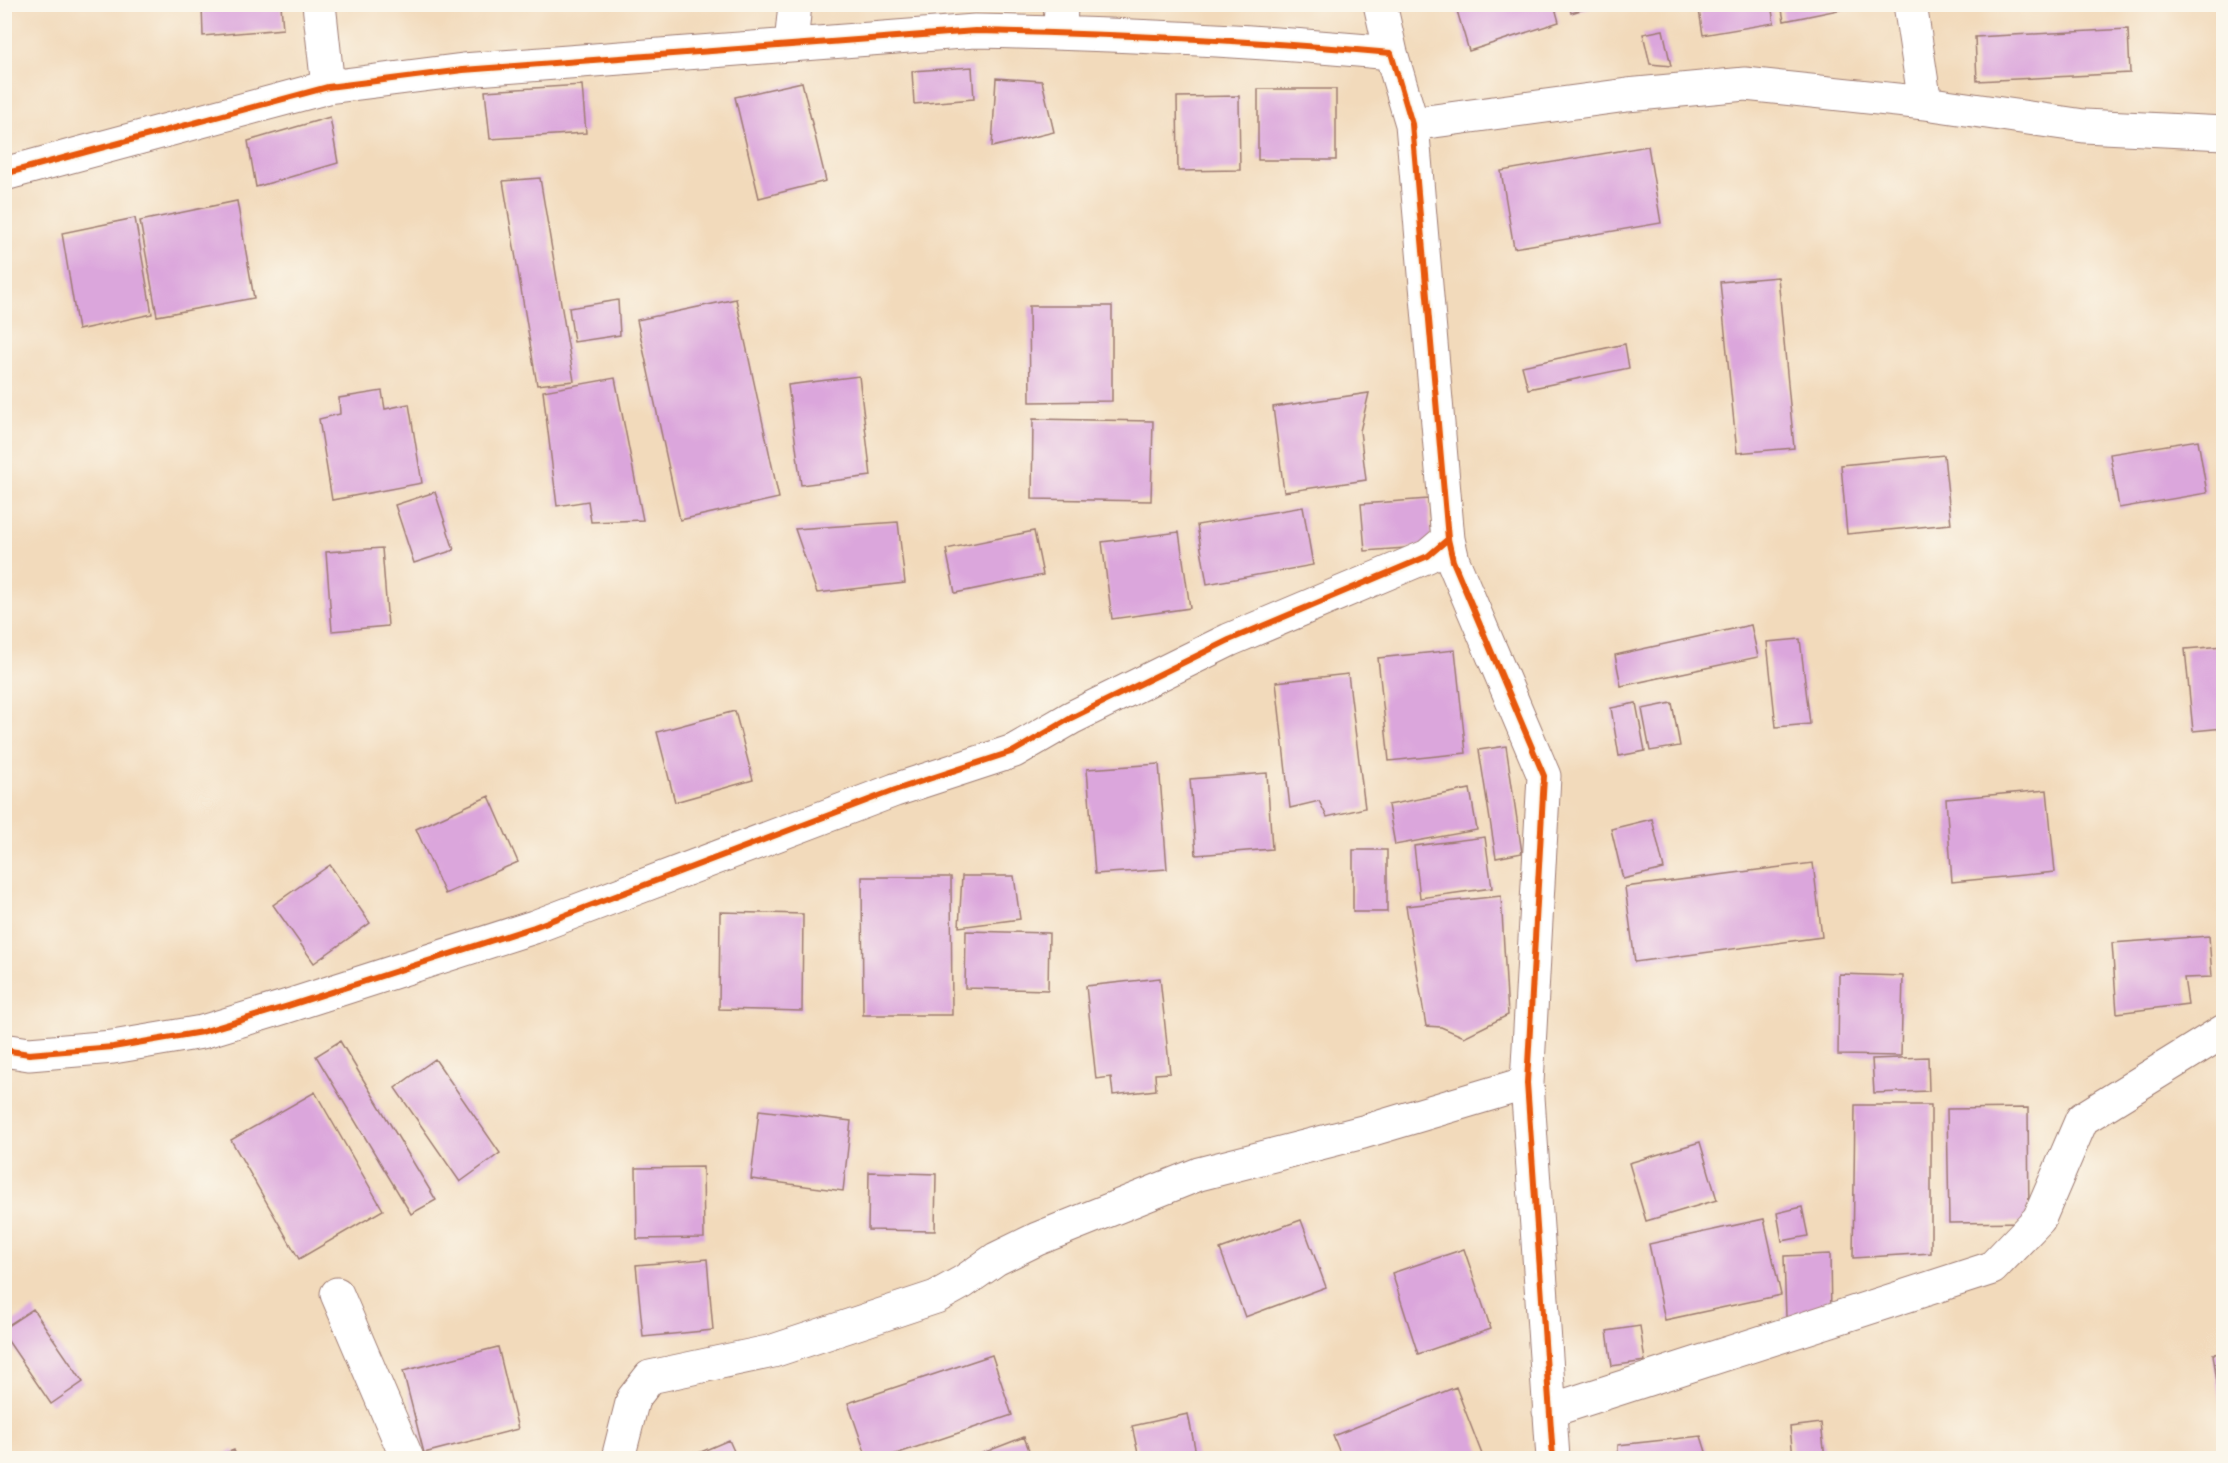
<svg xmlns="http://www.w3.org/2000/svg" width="2228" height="1463" font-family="'Comic Neue',sans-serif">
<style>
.building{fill:#dba6dc}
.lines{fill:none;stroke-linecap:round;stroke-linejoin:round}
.minor-casing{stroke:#9e7c73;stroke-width:35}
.minor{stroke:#fff;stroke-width:33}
.cycleway-casing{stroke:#fbf7ec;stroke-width:10}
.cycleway{stroke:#e8590c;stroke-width:6}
</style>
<rect width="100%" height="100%" fill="#fbf7ec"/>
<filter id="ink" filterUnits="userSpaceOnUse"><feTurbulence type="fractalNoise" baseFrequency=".0167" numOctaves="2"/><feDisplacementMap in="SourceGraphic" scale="12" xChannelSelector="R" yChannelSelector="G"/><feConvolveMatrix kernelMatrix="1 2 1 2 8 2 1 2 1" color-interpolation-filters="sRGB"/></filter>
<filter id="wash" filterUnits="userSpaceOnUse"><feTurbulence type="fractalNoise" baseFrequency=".008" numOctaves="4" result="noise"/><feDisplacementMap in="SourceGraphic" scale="24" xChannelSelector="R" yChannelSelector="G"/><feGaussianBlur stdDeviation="1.35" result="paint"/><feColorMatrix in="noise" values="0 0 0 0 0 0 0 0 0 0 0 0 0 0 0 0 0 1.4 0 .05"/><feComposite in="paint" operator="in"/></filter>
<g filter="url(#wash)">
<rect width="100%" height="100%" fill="#f2dabb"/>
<g id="blocks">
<path class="building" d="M1455,4H1554L1559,22L1469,51Z
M1569,4H1598V5L1571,13Z
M1698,4H1771L1774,23L1703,35Z
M1781,4H1858V6L1784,21Z
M202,5H281L283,29L203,36Z
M2128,29L2130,73L1977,81L1975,37Z
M1663,30L1671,66L1650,64L1643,34Z
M972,67L974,99L914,104L912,71Z
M996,78L1042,81L1054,132L992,147Z
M802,82L826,181L759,198L735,97Z
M582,85L586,133L490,139L485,91Z
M1258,89H1336V160H1258Z
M1239,96L1240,170L1178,171L1177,97Z
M330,117L338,163L256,187L248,141Z
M1648,146L1661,223L1514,248L1501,171Z
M540,178L574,381L537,385L503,181Z
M237,201L254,298L157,316L140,221Z
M135,218L152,314L78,330L62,233Z
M1778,277L1794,448L1737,453L1720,282Z
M736,299L779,498L680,520L637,320Z
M618,300L620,335L574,342L569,308Z
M1029,306H1112V401L1030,402Z
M1625,344L1629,368L1528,389L1522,366Z
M859,376L871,476L801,485L788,385Z
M615,378L643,520L591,522L588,501L557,506L543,391Z
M382,391L385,409L409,404L422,483L332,500L319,419L340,414L339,398Z
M1369,393L1360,431L1366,480L1284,492L1273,407Z
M1033,419L1153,421L1151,501L1032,499Z
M2198,440L2207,493L2119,508L2110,454Z
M1944,455L1951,524L1847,534L1841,465Z
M435,492L454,550L414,563L395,505Z
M1428,499L1432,546L1365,551L1361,504Z
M1303,507L1313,565L1207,584L1197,525Z
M898,522L905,583L817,593L795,529Z
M1034,531L1043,575L955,593L946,549Z
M1179,532L1190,608L1112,619L1102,542Z
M382,548L388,626L332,631L326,552Z
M1751,625L1758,657L1621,686L1615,655Z
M1800,639L1810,724L1776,727L1767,642Z
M2224,646V728L2193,731L2185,649Z
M1455,650L1466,753L1389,761L1378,658Z
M1348,674L1365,808L1327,817L1319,801L1290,808L1276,682Z
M1636,703L1645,751L1619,756L1611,708Z
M1672,703L1680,746L1650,751L1642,709Z
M735,711L753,780L675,802L657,732Z
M1506,746L1522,853L1496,858L1479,750Z
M1159,764L1167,869L1095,874L1087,769Z
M1267,773L1272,849L1196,855L1190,779Z
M1470,789L1477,830L1395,845L1388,805Z
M2047,790L2055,872L1952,882L1946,799Z
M489,796L518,862L445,894L416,829Z
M1652,819L1664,869L1623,879L1611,829Z
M1485,837L1492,888L1420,898L1414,846Z
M1353,850H1387V912H1353Z
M1813,863L1822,937L1635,962L1625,887Z
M330,865L370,923L314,963L273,905Z
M962,876H1014L1020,919L959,927Z
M862,877H951L952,1015H863Z
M1501,896L1508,1015L1464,1037L1441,1027L1426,1026L1406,906Z
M720,912L803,914L802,1011L719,1009Z
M966,931L1049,933L1048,990L965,988Z
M2209,936L2212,977L2184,978L2188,1004L2117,1013L2112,943Z
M1839,974L1903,976L1901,1056L1838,1055Z
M1160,978L1170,1073L1155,1074L1156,1090L1113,1095L1111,1077L1096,1079L1086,986Z
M340,1041L436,1200L411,1214L316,1056Z
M1928,1057L1929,1091L1874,1093L1872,1059Z
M435,1059L500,1153L460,1182L395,1088Z
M315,1092L383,1210L299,1259L231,1140Z
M1855,1105H1931V1253L1853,1258Z
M2028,1108L2029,1222L1949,1223L1947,1109Z
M759,1110L851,1121L843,1191L751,1179Z
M1700,1142L1717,1200L1646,1221L1629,1163Z
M703,1167L704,1238L637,1239L636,1168Z
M869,1172L936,1174L935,1231L868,1230Z
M1802,1207L1808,1236L1782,1241L1777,1213Z
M1764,1219L1781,1295L1665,1320L1649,1244Z
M1301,1220L1326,1287L1245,1317L1220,1249Z
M1464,1249L1491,1329L1418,1354L1392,1273Z
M1830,1254L1831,1316L1786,1317L1784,1256Z
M707,1259L713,1330L643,1337L636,1265Z
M33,1309L83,1382L51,1404L4,1335V1328Z
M1640,1326L1645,1361L1612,1366L1607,1331Z
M498,1347L518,1429L424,1453L403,1371Z
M2224,1353V1403H2220L2213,1354Z
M992,1355L1012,1415L884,1458H867L848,1403Z
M1456,1387L1483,1457L1342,1458L1333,1436Z
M1188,1414L1197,1458H1139L1132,1426Z
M1821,1423L1825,1458H1793L1790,1427Z
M1701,1436L1708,1458H1618V1445Z
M1024,1437L1032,1458H970Z
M729,1440L737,1458H687Z
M234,1450L237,1458H213Z"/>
</g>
</g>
<g filter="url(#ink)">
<use href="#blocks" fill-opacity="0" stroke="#9e7c73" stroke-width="1.5"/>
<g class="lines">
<g class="minor-casing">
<path id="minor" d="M319,4L328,87
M1380,4L1391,53
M1910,4L1925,103
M1060,33L1061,4
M791,45L795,4
M1412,124L1627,95L1745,84L1925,103L2084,126L2224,133
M4,174L328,87L463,70L975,31C1114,34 1253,40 1391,53L1412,124L1448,539L1453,561L1544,776L1527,1083L1553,1458
M4,1050L29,1054L113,1047L202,1032L288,1006L534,927L895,790L1014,751L1071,718L1229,640L1428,556L1448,539
M337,1294L407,1458
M1549,1411L1992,1268L2039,1219L2082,1119L2224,1031
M618,1458L633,1399L650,1377L773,1351L936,1297L963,1282L996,1259L1037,1239L1199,1174L1363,1132L1527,1083"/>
</g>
<use href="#minor" class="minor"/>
<g class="cycleway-casing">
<path id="cycleway" d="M4,174L328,87L463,70L975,31C1114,34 1253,40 1391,53L1412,124L1448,539L1453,561L1544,776L1527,1083L1553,1458
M4,1050L29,1054L113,1047L202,1032L288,1006L534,927L895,790L1014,751L1071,718L1229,640L1428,556L1448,539"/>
</g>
<use href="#cycleway" class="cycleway"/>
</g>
</g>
<rect width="2228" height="1463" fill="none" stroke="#fbf7ec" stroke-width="24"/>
</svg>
